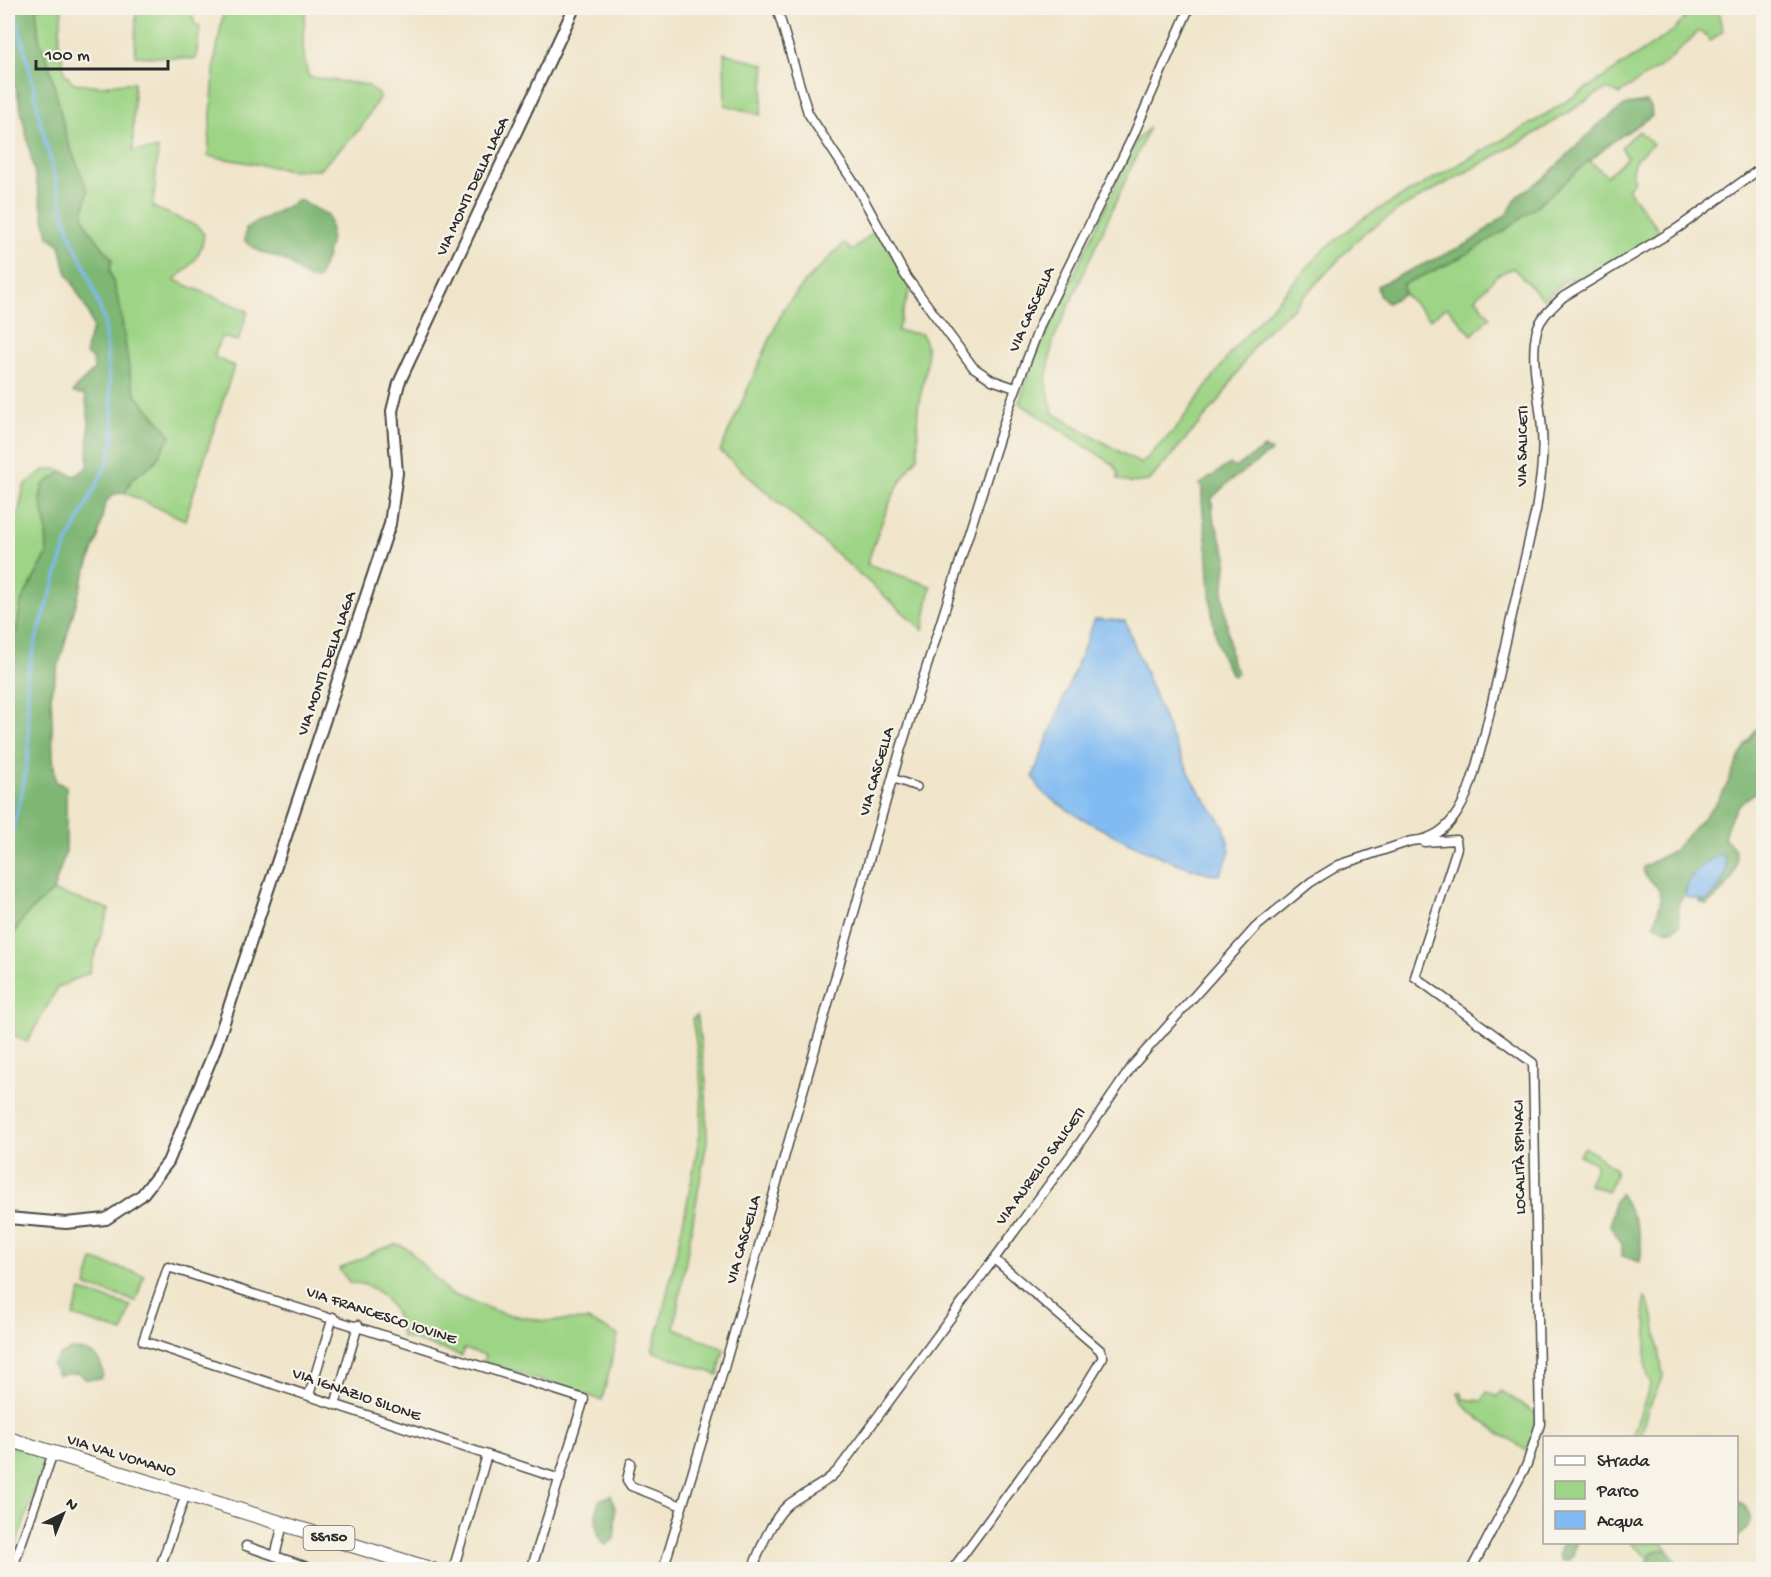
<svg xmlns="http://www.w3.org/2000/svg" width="1771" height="1577" font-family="'Gochi Hand',sans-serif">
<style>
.green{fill:#9ed486;stroke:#648058;stroke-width:1.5}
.forest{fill:#7eb673;stroke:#54704f;stroke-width:1.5}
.water{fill:#81bbf2;stroke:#56738e;stroke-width:1.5}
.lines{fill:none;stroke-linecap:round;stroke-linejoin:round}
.stream{stroke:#81bbf2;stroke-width:3}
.pedestrian-casing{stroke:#494743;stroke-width:10}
.minor-casing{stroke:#494743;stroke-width:11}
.tertiary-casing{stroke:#494743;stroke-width:14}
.primary-casing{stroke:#494743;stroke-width:16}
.pedestrian{stroke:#fff;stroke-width:7}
.minor{stroke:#fff;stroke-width:8}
.tertiary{stroke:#fff;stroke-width:10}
.primary{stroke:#fff;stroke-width:14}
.labels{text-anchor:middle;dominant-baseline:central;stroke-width:4.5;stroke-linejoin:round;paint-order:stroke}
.shield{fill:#f7f3e8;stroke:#686764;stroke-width:1.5}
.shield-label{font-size:15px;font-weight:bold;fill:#2b2b2b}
.street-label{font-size:16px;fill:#2b2b2b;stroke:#f7f3e8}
</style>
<rect width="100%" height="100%" fill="#f7f3e8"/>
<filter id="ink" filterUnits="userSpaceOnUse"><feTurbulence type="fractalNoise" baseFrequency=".0167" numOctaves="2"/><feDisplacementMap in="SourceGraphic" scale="12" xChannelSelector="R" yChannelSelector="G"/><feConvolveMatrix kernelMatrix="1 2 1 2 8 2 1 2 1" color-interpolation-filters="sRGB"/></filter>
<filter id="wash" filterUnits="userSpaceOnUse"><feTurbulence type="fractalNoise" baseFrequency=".008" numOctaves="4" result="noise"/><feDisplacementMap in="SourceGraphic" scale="24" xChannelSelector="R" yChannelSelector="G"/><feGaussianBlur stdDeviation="1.35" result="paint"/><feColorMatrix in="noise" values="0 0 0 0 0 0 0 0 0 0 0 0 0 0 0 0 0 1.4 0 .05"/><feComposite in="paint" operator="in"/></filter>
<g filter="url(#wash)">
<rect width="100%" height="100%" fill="#f0e5ca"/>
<path class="green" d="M36,8H62L59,42L65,74L74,83L100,86L134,82L133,151L158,149L153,207L197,226L204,234C202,256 191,266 174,280L248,311L238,341L221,337L214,357L234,366L185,520L125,493L132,479L154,462L171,435L136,395L130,376L120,307L110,271L112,259L88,228L83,215L88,191L67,140L49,64L39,39Z
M136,8H191L195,25H200L196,59L135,56Z
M224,8H311L306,11C302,35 301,54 309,77L367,85L380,96L361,128L319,170H291L208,156L215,60Z
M1694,8H1717L1723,31L1711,41L1699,31L1667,62L1619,94L1607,89L1597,94L1531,136L1403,207L1362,235L1294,307L1261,336L1219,401L1149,481L1130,483L1118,479V472L1113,464L1019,403L1031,366L1137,140L1149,128L1053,341L1046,381L1053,413L1141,464L1177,427L1235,347L1323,250L1365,217L1527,126L1589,87L1674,30Z
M724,53L765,65L761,115L725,105Z
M1639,131L1653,144C1640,155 1627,163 1634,181L1628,189L1663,236L1584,281L1567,279L1544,300L1513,268L1497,275L1476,298L1490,317L1472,335L1447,307L1430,319L1404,294L1402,284C1478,256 1531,214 1589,160L1607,176L1627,157L1621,147Z
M877,229L911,286L897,331L922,334C934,359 921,383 918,409C916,425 919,441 918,457C891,488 881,525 867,564L931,586L923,630L720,451L783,310L805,282L844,243L852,251Z
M53,469L63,471L43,485L40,499L46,523L47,554L21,602L16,632L8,636V527L19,511L24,486L42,471Z
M53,891L109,909L89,973L58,987L27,1042L8,1032V941L26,915Z
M697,1016L706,1082L707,1141L674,1328L724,1349L718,1375L652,1351L661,1321C674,1260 690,1199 699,1137C705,1098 699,1057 692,1019Z
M1585,1147L1615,1169V1176L1608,1191L1589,1185L1597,1164L1579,1155Z
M396,1244L407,1248L449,1293L501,1313L544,1321L588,1320L618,1335L602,1400L483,1362L485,1355L464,1349L462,1356L401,1336C399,1309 379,1282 350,1283L339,1269L378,1250Z
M93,1260L144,1275L136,1301L86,1286Z
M81,1291L131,1306L123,1332L73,1316Z
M1645,1297L1654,1317L1663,1376L1647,1412L1641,1437H1632L1651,1383C1642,1366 1647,1349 1647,1331C1647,1318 1641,1310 1645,1297Z
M1501,1391L1537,1414V1429L1528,1452C1511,1440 1462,1413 1458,1393H1462L1463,1399L1482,1401L1487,1392L1497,1397Z
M8,1443L47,1455L8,1570Z
M1631,1543H1663L1668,1550H1658L1649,1558Z"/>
<path class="forest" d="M8,8H36L39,39L49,64L67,140L88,191L83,215L88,228L112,259L110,271L120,307L130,376L136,395L171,435L155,462L132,479L125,493L114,494L105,503L98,538L82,582L51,692L53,757L56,782L66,786V851L53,891L26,915L8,941V636L16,632L21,602L47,554L46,523L40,499L43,485L63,471L75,476L88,467L89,422L85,395L73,393L77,386L94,370L93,360L86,354L87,343L93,328L88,312L66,271L60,245L48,236L17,91L8,70Z
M1646,102L1651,107L1652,116L1612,142L1590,161L1589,160C1531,215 1478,255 1403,284L1404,294L1387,303L1379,295L1377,286L1469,243L1508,213L1518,195L1543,179L1599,124L1626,105Z
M299,200L328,215C336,238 326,258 318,280C302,281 297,266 284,260C269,254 257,253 245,241L246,228Z
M1264,448L1272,451L1229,482L1212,498L1213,517L1227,556L1223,595L1232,664L1238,672L1233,676C1209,647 1210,583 1207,547C1205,526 1201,507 1202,487L1199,485L1230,464L1235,468Z
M1763,720V789C1741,799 1728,814 1724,839C1752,857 1728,892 1706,905L1698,901H1707L1721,884L1726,866L1691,880L1678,905L1680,924L1674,929L1667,931L1654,924C1673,875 1643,889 1643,867L1674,850L1713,807L1724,791L1745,745Z
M1620,1194C1634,1217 1645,1235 1640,1262L1622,1256V1244L1610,1225L1614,1203Z
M72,1350C89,1349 102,1356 103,1375L100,1379H86L78,1373L58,1375L52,1365L60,1355Z
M611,1495C617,1508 616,1524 614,1539L606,1545C595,1540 594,1510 600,1500Z
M1737,1502C1758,1511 1752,1527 1737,1538Z
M1562,1543H1576L1573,1556L1567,1561L1561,1560L1559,1555Z
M1658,1550H1668L1680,1569H1649L1646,1562L1651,1554Z"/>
<path class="water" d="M1095,619L1125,621L1171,736L1196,786L1224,826L1230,852L1220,875C1178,870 1081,822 1046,795C1040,791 1036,783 1033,776Z
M1720,854L1723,856C1731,872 1719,890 1707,901L1686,897C1684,878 1704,862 1720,854Z"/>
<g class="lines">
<path class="stream" d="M8,847L21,796L29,751L27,677L36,640L66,546L108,462L114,436L104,320L87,271L71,238L40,121L33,83L14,8"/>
</g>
</g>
<g filter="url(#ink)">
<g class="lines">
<g class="pedestrian-casing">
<path id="pedestrian" d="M892,778L917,787"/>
</g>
<g class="minor-casing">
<path id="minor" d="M777,8L808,113L858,189L905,275L973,367L992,380L1015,388
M1424,842L1456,840L1457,848L1415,977L1533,1063L1540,1424L1527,1464L1471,1570
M309,1395L333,1317
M335,1405L358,1325
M631,1463L627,1480L631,1486L682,1506
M246,1546L307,1567
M275,1556L283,1524
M12,1570L53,1453
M159,1570L186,1494
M453,1570L487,1455
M531,1570L584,1399L168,1267L143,1341L560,1479
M663,1570L722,1375L901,748L1009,407L1041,323L1133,136L1189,8
M752,1570C760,1549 772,1518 789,1504C806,1491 824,1486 839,1469L1079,1144L1133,1065L1256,927L1311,882L1339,865L1411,841C1464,839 1473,774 1485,733L1536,510C1540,484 1544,458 1542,432C1541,400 1529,361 1537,330C1541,316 1553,307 1563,297L1678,228L1764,166
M952,1570L1075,1403L1103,1357L1100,1350L994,1259"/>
</g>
<g class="tertiary-casing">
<path id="tertiary" d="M8,1218L66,1223L106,1219L142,1195L168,1162L214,1052L390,524L397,473L392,411L399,383L574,8"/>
</g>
<g class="primary-casing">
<path id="primary" d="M8,1439L433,1570"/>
</g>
<use href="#pedestrian" class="pedestrian"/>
<use href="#minor" class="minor"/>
<use href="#tertiary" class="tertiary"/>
<use href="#primary" class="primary"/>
</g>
</g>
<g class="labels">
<rect class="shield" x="303.5" y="1526" width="51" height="24" rx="4.5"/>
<g class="shield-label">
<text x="329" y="1538">SS150</text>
</g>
<g class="street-label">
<text transform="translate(474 187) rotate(-65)">VIA MONTI DELLA LAGA</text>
<text transform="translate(1033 310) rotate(-66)">VIA CASCELLA</text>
<text transform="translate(1524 446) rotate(-89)">VIA SALICETI</text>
<text transform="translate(328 664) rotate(-71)">VIA MONTI DELLA LAGA</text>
<text transform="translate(878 772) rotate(-74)">VIA CASCELLA</text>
<text transform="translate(1521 1157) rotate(-91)">LOCALITÀ SPINACI</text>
<text transform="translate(1042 1167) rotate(-54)">VIA AURELIO SALICETI</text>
<text transform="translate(745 1240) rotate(-74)">VIA CASCELLA</text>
<text transform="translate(381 1317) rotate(18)">VIA FRANCESCO IOVINE</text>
<text transform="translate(356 1396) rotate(19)">VIA IGNAZIO SILONE</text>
<text transform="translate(121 1457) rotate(17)">VIA VAL VOMANO</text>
</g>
</g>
<rect width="1771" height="1577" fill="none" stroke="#f7f3e8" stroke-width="30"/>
<rect x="1543" y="1436" width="195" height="108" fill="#f7f3e8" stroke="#a5a39c" stroke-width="1.5"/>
<rect x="1555" y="1456" width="30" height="9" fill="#ffffff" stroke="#a5a39c" stroke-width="1.5"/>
<text x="1597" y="1466" font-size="18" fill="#2b2b2b">Strada</text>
<rect x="1555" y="1481" width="30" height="18" fill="#9ed486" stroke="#a5a39c" stroke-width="1.5"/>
<text x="1597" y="1496" font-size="18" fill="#2b2b2b">Parco</text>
<rect x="1555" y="1511" width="30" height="18" fill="#81bbf2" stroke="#a5a39c" stroke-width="1.5"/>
<text x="1597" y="1526" font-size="18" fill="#2b2b2b">Acqua</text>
<g transform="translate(63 1514) rotate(43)" stroke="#f7f3e8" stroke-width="4.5" paint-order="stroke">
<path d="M0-4.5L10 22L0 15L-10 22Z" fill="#2b2b2b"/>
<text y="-9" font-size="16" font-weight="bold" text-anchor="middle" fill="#2b2b2b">N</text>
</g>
<path d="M36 60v9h132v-9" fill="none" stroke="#2b2b2b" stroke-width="3"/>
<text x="45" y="60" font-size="18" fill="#2b2b2b" stroke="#f7f3e8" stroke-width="4.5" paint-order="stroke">100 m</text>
</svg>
